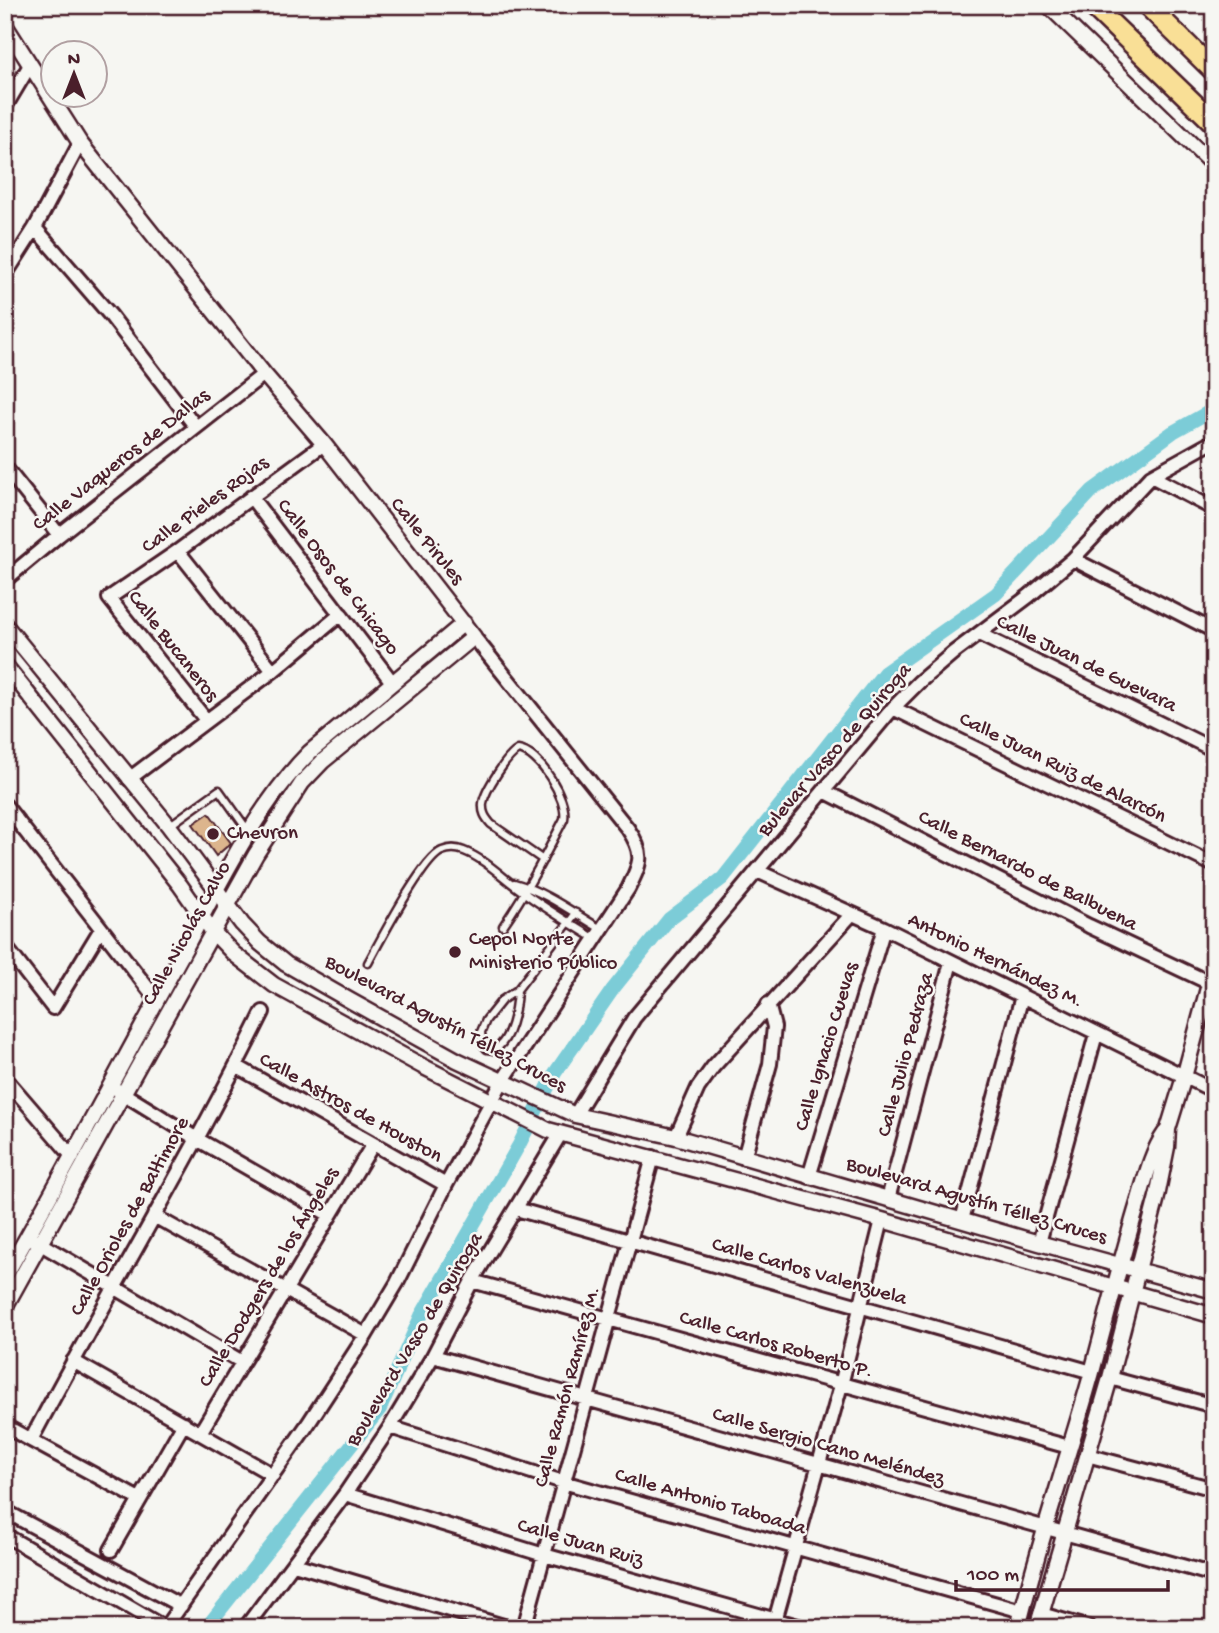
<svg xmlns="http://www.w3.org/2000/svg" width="1219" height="1633" font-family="'Gochi Hand',sans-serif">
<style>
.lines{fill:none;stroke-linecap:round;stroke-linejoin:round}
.canal{stroke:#7cccd7;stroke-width:14}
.building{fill:#dcb58d;stroke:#4a1f2b;stroke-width:2}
.service-casing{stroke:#4a1f2b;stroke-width:11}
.minor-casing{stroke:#4a1f2b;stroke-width:18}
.tertiary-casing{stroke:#4a1f2b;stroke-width:19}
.primary-casing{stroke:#4a1f2b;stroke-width:24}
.service{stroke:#f6f6f2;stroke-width:6}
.minor{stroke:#f6f6f2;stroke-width:12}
.tertiary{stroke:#f6f6f2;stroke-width:14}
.primary{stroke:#f9df96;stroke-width:19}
.poi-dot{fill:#4a1f2b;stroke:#f6f6f2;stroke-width:2.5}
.labels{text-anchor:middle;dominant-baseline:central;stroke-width:5;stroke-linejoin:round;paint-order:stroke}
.street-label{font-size:21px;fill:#4a1f2b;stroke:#f6f6f2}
.poi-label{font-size:21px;fill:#4a1f2b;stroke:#f6f6f2;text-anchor:start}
</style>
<rect width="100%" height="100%" fill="#f6f6f2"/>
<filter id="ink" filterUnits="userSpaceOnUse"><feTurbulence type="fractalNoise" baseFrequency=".0143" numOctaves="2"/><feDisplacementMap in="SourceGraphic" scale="14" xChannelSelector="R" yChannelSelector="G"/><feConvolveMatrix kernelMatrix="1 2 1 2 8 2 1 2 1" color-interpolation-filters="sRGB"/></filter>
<g filter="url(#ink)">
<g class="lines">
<path class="canal" d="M206,1628L380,1409L421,1316L519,1145L555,1073L613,989L669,919L723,878L884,673L996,594L1092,491L1173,432L1214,409"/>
</g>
<path class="building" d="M209,813L231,843L216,856L193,824Z"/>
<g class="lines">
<g class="service-casing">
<path id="service" d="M169,826L219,790L249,832
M514,883C546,892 572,912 601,929
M503,926C527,891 545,856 564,819C568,799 539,752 518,750C507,756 485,790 483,803C482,812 485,817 491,824L543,860
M368,963C380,941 423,858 442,851C449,848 457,848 464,851C487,860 506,881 526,894C548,910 571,924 594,938
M517,990C516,1009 511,1041 494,1050L487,1049L482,1043L481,1032L486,1020L502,1000L517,990L576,913"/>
</g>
<g class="minor-casing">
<path id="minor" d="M5,107L30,65
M35,228L111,316L196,427
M5,275L35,228L80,143
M5,467L59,535
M1151,476L1214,509
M251,497L392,682
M178,551L273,671
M1073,559L1214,631
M5,580L59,535L264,374
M979,634L1214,750
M893,708L1214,865
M206,720L109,598L178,551L324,444
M129,779L273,671L341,614
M824,791L1089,926L1214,985
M5,805L157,1000
M757,871L884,928L1214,1091
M5,946L53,1008L101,929
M236,1066L446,1185
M5,1078L73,1157
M111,1086L197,1139L330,1215
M575,1115L634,1018L893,708L919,682L953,653L1029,596L1073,559L1151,476L1214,441
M676,1137L698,1088L713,1067L851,915
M744,1158L770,1064L774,1027L768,1004
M809,1177L884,928
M888,1199L951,962
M516,1209L1092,1372
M154,1216L366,1335
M962,1220L1022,996
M34,1240L242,1362
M1039,1243L1096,1034
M472,1281L1069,1447
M433,1356L1214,1575
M73,1361L273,1475
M1110,1378L1214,1406
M5,1426L139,1499
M390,1427L563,1482L1022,1611
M200,1433L373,1144
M31,1440C106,1297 191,1158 263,1012
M1087,1455L1214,1489
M345,1494L544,1555L805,1628
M5,1511L181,1606
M5,1535L165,1628
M111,1550L184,1423
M294,1564L510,1628
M1041,1614L1090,1628
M165,1628L308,1424L366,1335L397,1283L446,1185L502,1082L628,889C641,863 645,854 628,829L474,637
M245,1628L345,1494L390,1427L433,1356L472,1281L561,1133
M524,1628L653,1157
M773,1628L841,1385L882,1220"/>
</g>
<g class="tertiary-casing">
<path id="tertiary" d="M1048,5L1214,166
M5,25L80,143L264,374L324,444L474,637L323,761L302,783L256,854L5,1307
M5,625L169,826L242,924L260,943L286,964L349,1000L457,1060L575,1115L676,1137L1039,1243L1214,1291
M5,665L180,885L213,932L234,954L274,985L422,1066L548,1130L882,1220L1214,1316
M5,1276C66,1170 123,1061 182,954C218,887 256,806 310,752L464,623
M1018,1628C1039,1541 1068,1458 1092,1372C1107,1316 1121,1259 1138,1203C1145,1180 1151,1153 1165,1133
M1037,1628L1110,1378L1157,1197L1167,1147L1168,1129L1184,1077L1214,966"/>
</g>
<g class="primary-casing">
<path id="primary" d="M1092,5L1214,123
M1147,5L1214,71"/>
</g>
<use href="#service" class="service"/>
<use href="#minor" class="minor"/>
<use href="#tertiary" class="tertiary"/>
<use href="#primary" class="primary"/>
</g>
</g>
<g class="poi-dot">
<circle cx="213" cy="834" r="7"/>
<circle cx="455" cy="952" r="7"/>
</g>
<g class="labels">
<g class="street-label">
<text transform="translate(122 461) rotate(-38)">Calle Vaqueros de Dallas</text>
<text transform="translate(206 506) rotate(-36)">Calle Pieles Rojas</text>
<text transform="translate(426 542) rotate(51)">Calle Pirules</text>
<text transform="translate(337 578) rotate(53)">Calle Osos de Chicago</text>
<text transform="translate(172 647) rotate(52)">Calle Bucaneros</text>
<text transform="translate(1086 665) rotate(26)">Calle Juan de Guevara</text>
<text transform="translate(836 751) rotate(-49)">Bulevar Vasco de Quiroga</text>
<text transform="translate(1062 769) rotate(26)">Calle Juan Ruiz de Alarcón</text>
<text transform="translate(1027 872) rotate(27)">Calle Bernardo de Balbuena</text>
<text transform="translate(188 934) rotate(-61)">Calle Nicolás Calvo</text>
<text transform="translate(995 962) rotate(26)">Antonio Hernández M.</text>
<text transform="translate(445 1025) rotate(28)">Boulevard Agustín Téllez Cruces</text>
<text transform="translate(828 1047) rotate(-73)">Calle Ignacio Cuevas</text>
<text transform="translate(907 1055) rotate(-75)">Calle Julio Pedraza</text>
<text transform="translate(350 1109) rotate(29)">Calle Astros de Houston</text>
<text transform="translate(976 1202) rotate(16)">Boulevard Agustín Téllez Cruces</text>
<text transform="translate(131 1217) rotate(-61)">Calle Orioles de Baltimore</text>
<text transform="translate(809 1273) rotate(16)">Calle Carlos Valenzuela</text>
<text transform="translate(270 1278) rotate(-59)">Calle Dodgers de los Ángeles</text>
<text transform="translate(416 1340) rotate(-59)">Boulevard Vasco de Quiroga</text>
<text transform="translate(776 1346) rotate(16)">Calle Carlos Roberto P.</text>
<text transform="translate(569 1387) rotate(-75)">Calle Ramón Ramírez M.</text>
<text transform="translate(828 1448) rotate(16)">Calle Sergio Cano Meléndez</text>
<text transform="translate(710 1503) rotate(16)">Calle Antonio Taboada</text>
<text transform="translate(580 1544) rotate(16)">Calle Juan Ruiz</text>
</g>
<g class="poi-label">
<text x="227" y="834">Chevron</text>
<text x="469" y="940">Cepol Norte<tspan x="469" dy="24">Ministerio Público</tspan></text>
</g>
</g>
<rect width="1219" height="1633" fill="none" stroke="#f6f6f2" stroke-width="28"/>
<rect x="14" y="14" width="1191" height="1605" fill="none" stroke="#4a1f2b" stroke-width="2.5" filter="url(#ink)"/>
<g transform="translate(74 74)"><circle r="33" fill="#f6f6f2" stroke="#b1a0a2" stroke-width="2"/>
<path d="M0-5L12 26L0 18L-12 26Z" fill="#4a1f2b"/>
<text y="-10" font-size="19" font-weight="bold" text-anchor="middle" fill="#4a1f2b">N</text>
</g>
<path d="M956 1580v10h212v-10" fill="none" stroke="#4a1f2b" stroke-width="3.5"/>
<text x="967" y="1580" font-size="21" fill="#4a1f2b" stroke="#f6f6f2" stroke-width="5" paint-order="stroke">100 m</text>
</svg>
